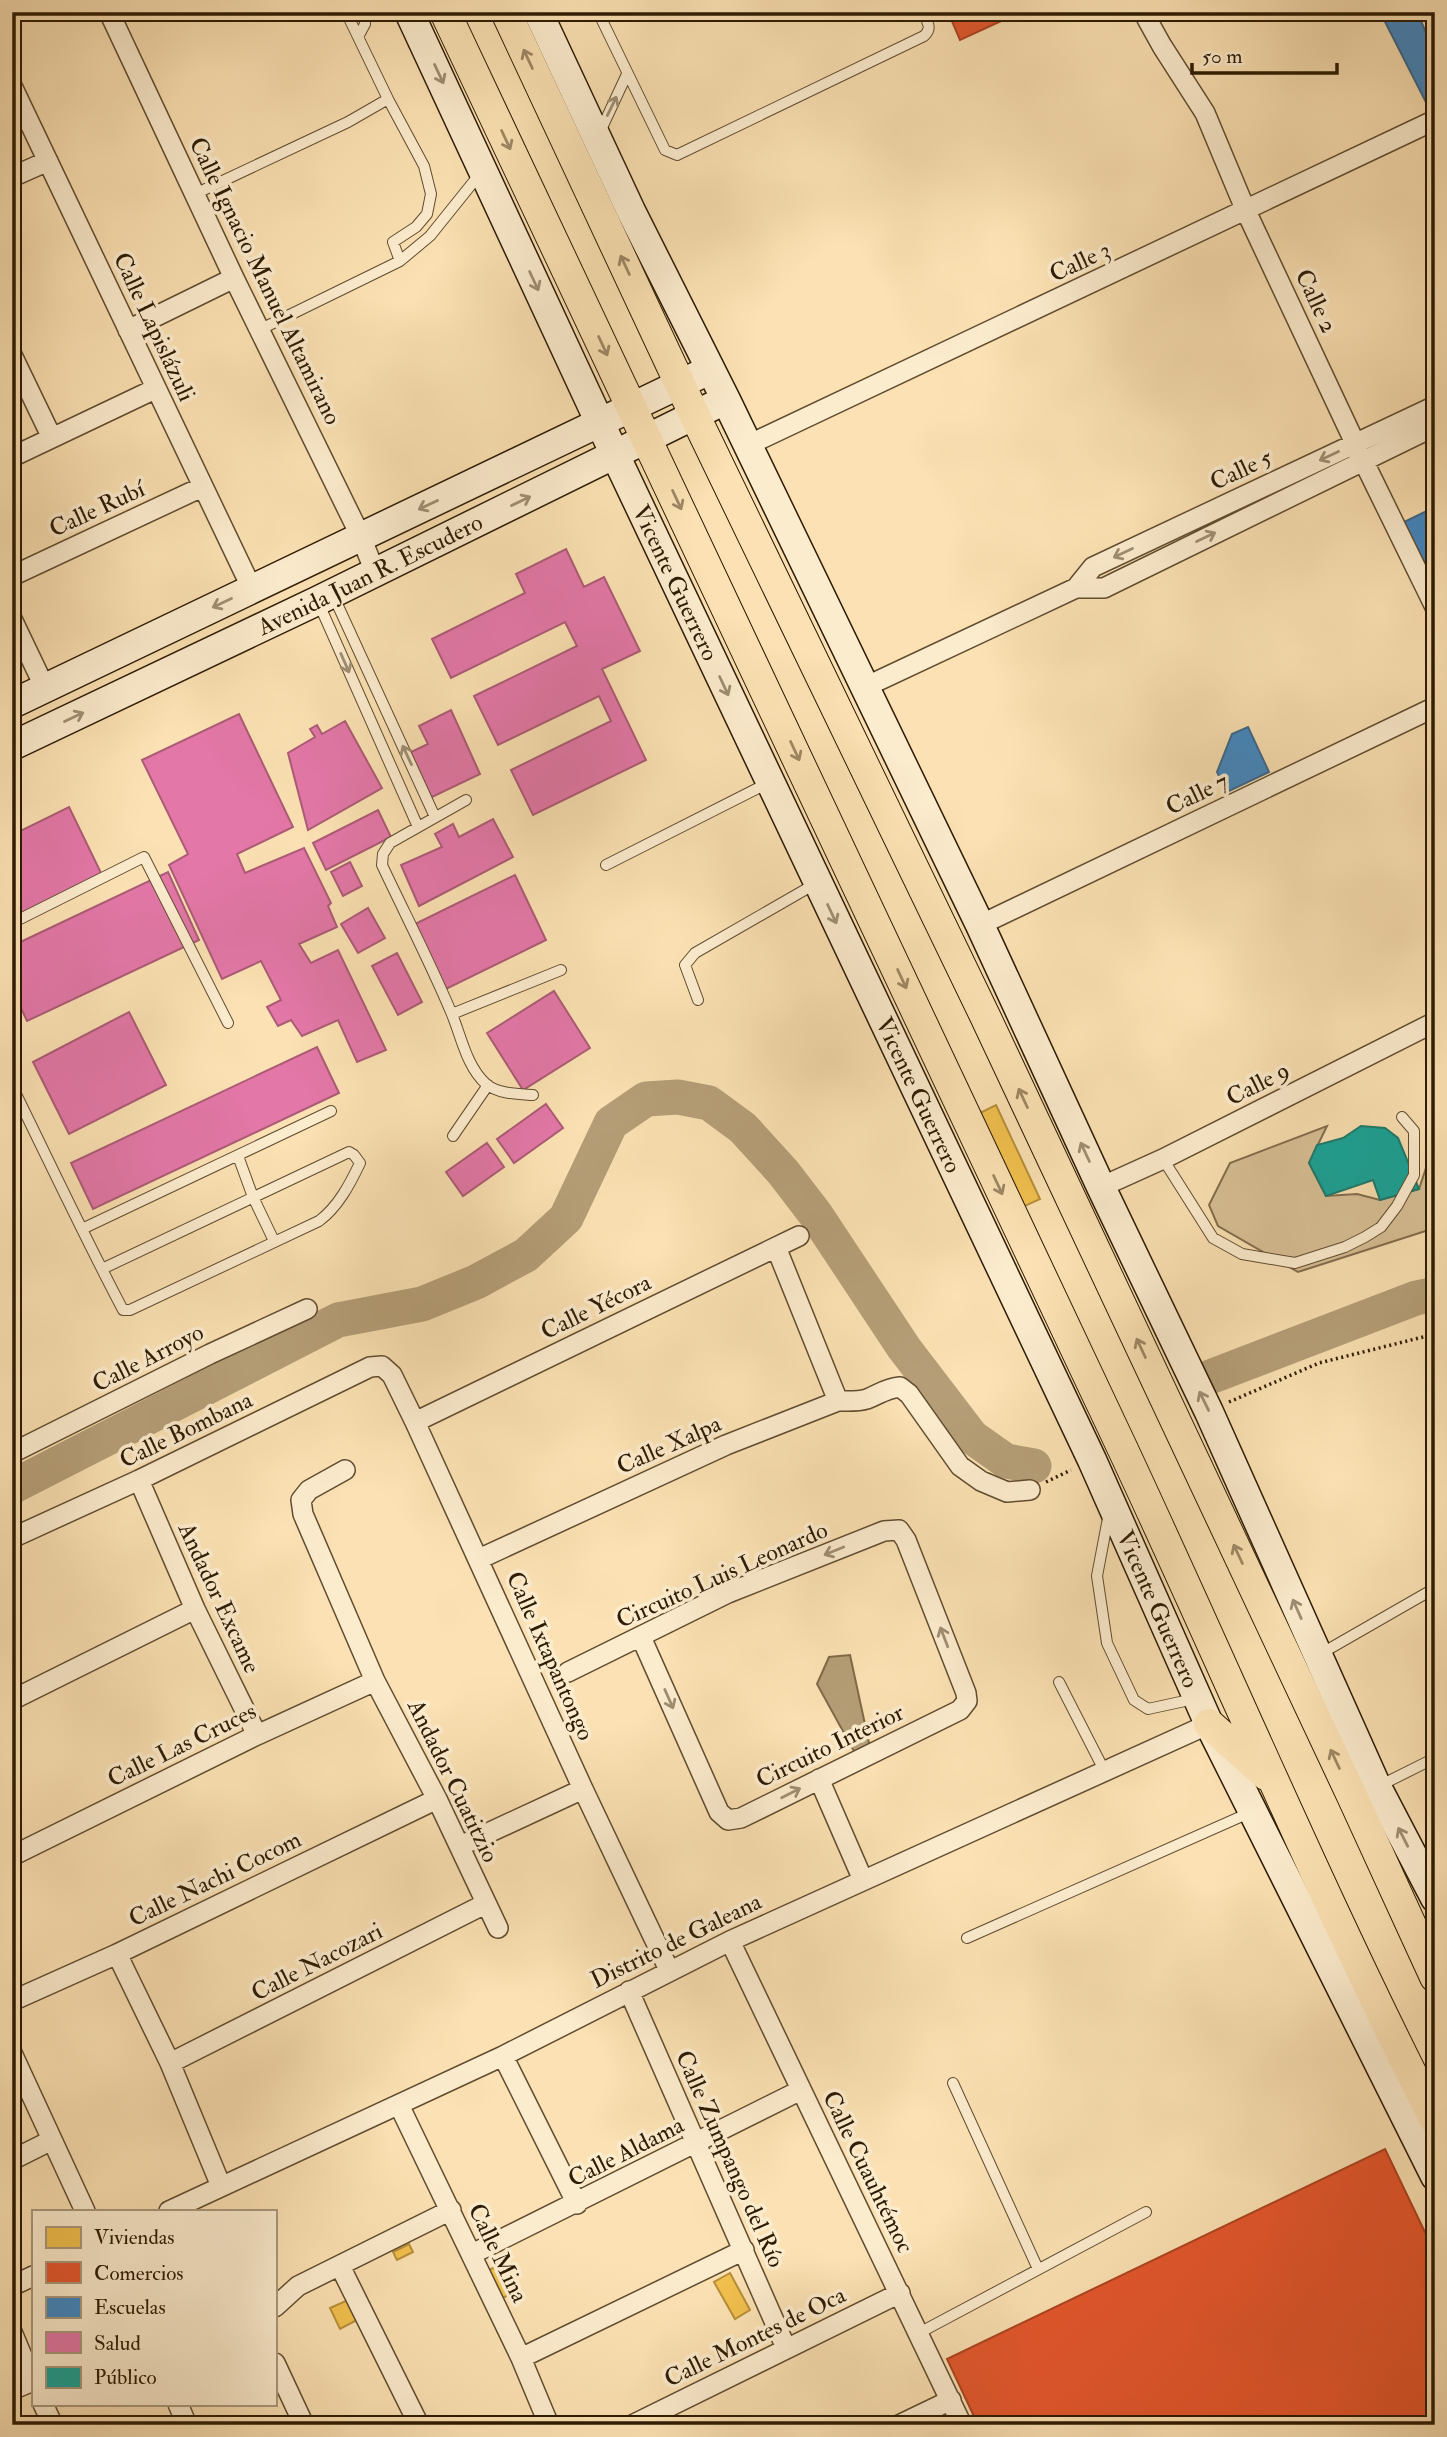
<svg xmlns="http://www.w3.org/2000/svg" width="1447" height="2437" font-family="'IM FELL Double Pica',serif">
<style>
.green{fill:#d8bf95;stroke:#826d4c;stroke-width:2}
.water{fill:#b59e77;stroke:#7f6a49;stroke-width:2}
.homes{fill:#f2c14e;stroke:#b78f38;stroke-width:2}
.shops{fill:#e4572e;stroke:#ad4521;stroke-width:2}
.schools{fill:#3f88c5;stroke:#3a678b;stroke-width:2}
.health{fill:#e377a8;stroke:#ac5b76;stroke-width:2}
.public{fill:#17a398;stroke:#1e7a6b;stroke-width:2}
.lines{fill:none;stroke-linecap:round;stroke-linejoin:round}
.river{stroke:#b59e77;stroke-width:35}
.service-casing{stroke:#604c2f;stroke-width:12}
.minor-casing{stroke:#604c2f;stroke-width:22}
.secondary-casing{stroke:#2d1b03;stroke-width:31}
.primary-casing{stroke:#2d1b03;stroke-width:32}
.path{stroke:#2d1b03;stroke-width:3.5;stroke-dasharray:2 3.5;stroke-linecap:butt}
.service{stroke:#fcecce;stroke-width:10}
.minor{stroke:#fcecce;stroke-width:19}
.secondary{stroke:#fcecce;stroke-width:28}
.primary{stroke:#fbe1b3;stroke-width:30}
.oneway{stroke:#9e8864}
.oneway2{stroke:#9f8e73}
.labels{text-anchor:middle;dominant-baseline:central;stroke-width:7;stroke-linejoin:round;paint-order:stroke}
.street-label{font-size:24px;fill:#2d1b03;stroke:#fcecce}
</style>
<rect width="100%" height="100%" fill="#fbe1b3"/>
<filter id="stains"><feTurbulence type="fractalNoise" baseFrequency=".00286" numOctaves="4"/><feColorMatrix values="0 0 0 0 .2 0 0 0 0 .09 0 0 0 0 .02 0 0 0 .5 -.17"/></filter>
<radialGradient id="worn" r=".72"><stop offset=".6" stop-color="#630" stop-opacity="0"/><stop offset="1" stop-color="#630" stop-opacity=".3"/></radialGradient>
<path class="green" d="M1327,1126L1309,1163L1326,1196L1357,1194L1380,1200L1419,1189L1430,1156H1435V1228L1298,1272L1218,1226L1209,1205L1230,1163Z"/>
<path class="water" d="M850,1655L871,1752L856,1755L817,1684L829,1657Z"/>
<path class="homes" d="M453,12H482L483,14L459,25Z
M996,1105L1040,1199L1016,1210L972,1117Z
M409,2244L413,2252L397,2260L393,2252Z
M503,2263L516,2292L498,2300L485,2272Z
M730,2273L750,2310L735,2319L714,2282Z
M348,2300L357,2320L340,2329L330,2308Z"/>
<path class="shops" d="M948,12H1021L960,40Z
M1385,2149L1435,2253V2414L1413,2425H1264L1261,2418L1246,2425H978L947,2359Z"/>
<path class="schools" d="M1380,12H1417L1435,53V112L1432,114Z
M1435,507V570L1424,575L1400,524Z
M1248,727L1269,772L1227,792L1217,772L1232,734Z"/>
<path class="health" d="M566,549L584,587L604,577L640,651L602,669L646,760L533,815L511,770L611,721L599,696L498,745L474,696L577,646L565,622L451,678L432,639L525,593L516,574Z
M451,710L480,774L430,798L409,753L428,744L419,726Z
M239,714L293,827L237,854L245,873L304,848L331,903L328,906L337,927L299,944L311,963L338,950L386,1050L357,1062L338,1020L302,1036L291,1020L278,1026L267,1007L281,1000L261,961L222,979L169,865L188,854L142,760Z
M345,721L382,788L308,830L288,753L315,737L310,729L317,725L322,734Z
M69,807L102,875L20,915L12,900V835Z
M378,810L391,837L326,870L313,843Z
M493,819L513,857L419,906L401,865L442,847L435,834L453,824L459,837Z
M350,862L362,886L343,896L331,872Z
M168,872L199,940L27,1021L12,989V946Z
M515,875L546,940L446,989L415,924Z
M368,908L385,938L358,953L341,924Z
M397,953L422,1002L398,1015L372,966Z
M554,991L590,1048L523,1090L487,1033Z
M129,1012L166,1085L69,1134L33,1062Z
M317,1047L339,1093L93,1209L71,1163Z
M546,1104L563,1128L514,1163L497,1139Z
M487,1143L504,1167L463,1196L446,1172Z"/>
<path class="public" d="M1361,1126L1385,1128L1398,1138L1419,1189L1380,1200L1373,1180L1326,1196L1309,1163L1317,1145L1343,1138Z"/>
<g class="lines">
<path class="river" d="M1210,1377L1416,1298L1435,1294
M12,1487L338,1320L422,1304L476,1282L526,1255L566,1218L611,1123L646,1099L678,1097L709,1103L743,1128L783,1172L816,1215L904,1348L972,1437L1006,1461L1034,1466"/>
<g class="service-casing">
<path id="service" d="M346,12L388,99L424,166L431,194L427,214L416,227L393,242L400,261
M598,12L665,150L677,155L924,36C933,28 927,22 923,12
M358,37L365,24V12
M600,132L627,74
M195,194L348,122L388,99
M261,329L400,261L430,236L479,175
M333,595L435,817
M319,604L418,827
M466,800L390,843L383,854L382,865C405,914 430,962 451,1012C461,1035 466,1066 486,1084C498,1094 518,1094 533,1095
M606,865L768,783
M12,923L144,857L228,1023
M698,1000L685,965L695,953L815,884
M452,1014L561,970
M12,1086C49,1161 84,1236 123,1310H130L319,1221C338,1207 350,1184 360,1163L354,1155L349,1152L102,1269
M453,1136L488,1085
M238,1156L253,1197L274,1241
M1163,1159L1213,1238L1242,1254L1295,1263L1345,1247L1365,1237L1381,1227L1397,1206L1414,1175V1131L1402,1117
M82,1229L331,1111
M1109,1513L1097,1576L1107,1643L1134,1700L1148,1709L1194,1699
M1322,1653L1430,1591
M1059,1682L1104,1770
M1379,1786L1435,1758
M967,1938L1249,1813
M953,2083L1038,2269
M919,2333L1146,2212"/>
</g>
<g class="minor-casing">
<path id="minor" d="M109,12L234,278L361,537L375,572
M1147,19L1162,46L1205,113L1246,211L1363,460L1435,607
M12,86L252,589
M12,177L48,161
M128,330L234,278
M12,355L52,438
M746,446L1435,120
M12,457L155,389
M12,576L202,487
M1076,588L1093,567L1435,406
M12,619L45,688
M865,687L1076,588H1104L1435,426
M980,925L1435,707
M1101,1187L1163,1159L1435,1022
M776,1247L838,1401
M415,1422L799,1236
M12,1453L210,1354L307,1309
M345,1470L309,1490L301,1500L303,1514L375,1681L437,1799L498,1928
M139,1480L195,1609L257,1735
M12,1538L139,1480L370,1367L382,1366L392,1375L415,1422L583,1789L669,1970
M479,1559L726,1445L838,1401C848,1401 857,1402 867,1399C880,1394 884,1389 900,1387L909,1394L960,1466L981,1481L1007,1492L1030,1490
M568,1672L728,1593L884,1531L899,1530L906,1540L966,1693L967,1701L960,1710L741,1818L728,1820L719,1812L641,1637
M12,1700L195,1609
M819,1779L863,1880
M460,1846L583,1789
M12,1856L257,1735L375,1681
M730,1941L962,2425
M117,1954L170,2063L221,2186
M629,1991L786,2348
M12,2001L117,1954L437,1799
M12,2053L85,2211
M503,2056L577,2204
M170,2063L485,1904
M399,2105L521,2358L549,2425
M12,2160L52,2140
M169,2211L503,2056L730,1941L1209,1724
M472,2254L801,2090
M340,2266L419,2425
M12,2286L33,2276
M275,2307L298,2286L451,2210
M12,2332L33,2382
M521,2358L744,2250
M275,2363L304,2425
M12,2390L33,2381
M43,2404L53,2425
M178,2404L187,2425
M632,2425L900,2293
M899,2425L951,2400"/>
</g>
<g class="secondary-casing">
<g id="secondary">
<path id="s1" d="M409,12L600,423L1092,1460L1209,1724L1435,2176"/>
<path d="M538,12L631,211L726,400L980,925L1101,1187L1209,1412L1377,1787L1435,1898"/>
<path d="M12,704L701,374"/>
<path id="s2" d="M12,746L317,601L715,405"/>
</g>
</g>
<g class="primary-casing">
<path id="primary" d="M445,12C670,488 895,964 1119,1441C1225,1667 1321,1897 1435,2120
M506,12L695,416L985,1016L1352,1796L1435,1977
M1209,1724L1266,1775"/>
</g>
<path class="path" d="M1229,1402L1319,1363L1435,1334
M1046,1482L1071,1470"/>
<use href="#service" class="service"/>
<use href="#minor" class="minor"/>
<use href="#secondary" class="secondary"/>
<use href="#primary" class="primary"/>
</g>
<defs><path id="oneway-shaft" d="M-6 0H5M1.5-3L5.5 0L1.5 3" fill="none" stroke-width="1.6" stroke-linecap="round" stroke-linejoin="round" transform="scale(1.75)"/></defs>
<g class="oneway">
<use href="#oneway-shaft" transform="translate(528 59) rotate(-115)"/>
<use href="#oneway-shaft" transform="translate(506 140) rotate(65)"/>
<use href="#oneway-shaft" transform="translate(625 265) rotate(-115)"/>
<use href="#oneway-shaft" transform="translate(603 346) rotate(65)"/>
<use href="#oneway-shaft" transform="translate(677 500) rotate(65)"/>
<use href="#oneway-shaft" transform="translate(795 751) rotate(65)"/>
<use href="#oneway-shaft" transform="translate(902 979) rotate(65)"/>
<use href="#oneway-shaft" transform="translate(1023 1098) rotate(-115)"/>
<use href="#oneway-shaft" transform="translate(998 1185) rotate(65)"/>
<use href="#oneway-shaft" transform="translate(1141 1348) rotate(-115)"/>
<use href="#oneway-shaft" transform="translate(1238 1554) rotate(-115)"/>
<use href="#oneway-shaft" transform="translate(1335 1759) rotate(-115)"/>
</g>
<g class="oneway2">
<use href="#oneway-shaft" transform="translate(439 74) rotate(65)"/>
<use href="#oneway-shaft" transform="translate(612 106) rotate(-64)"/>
<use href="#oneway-shaft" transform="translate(534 281) rotate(65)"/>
<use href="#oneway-shaft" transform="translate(1329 456) rotate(155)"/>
<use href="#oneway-shaft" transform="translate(521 501) rotate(-26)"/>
<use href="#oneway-shaft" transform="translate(428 505) rotate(155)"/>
<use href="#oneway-shaft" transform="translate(1206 537) rotate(-26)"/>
<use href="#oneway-shaft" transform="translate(1123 553) rotate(155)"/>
<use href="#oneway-shaft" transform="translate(222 603) rotate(155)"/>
<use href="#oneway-shaft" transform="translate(345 663) rotate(66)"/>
<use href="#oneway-shaft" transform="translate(724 686) rotate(65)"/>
<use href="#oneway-shaft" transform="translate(74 717) rotate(-25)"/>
<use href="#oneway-shaft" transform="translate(407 755) rotate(-115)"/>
<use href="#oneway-shaft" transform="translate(832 914) rotate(65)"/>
<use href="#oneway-shaft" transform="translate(1085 1152) rotate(-115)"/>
<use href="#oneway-shaft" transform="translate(1204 1401) rotate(-116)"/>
<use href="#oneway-shaft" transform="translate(834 1551) rotate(158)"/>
<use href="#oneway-shaft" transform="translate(1297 1609) rotate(-114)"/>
<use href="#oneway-shaft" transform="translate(944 1637) rotate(-111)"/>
<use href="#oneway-shaft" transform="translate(669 1699) rotate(66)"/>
<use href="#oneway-shaft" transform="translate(791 1793) rotate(-27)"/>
<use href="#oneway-shaft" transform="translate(1403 1837) rotate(-117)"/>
</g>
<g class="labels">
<g class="street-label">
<text transform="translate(1080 262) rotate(-25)">Calle 3</text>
<text transform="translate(265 281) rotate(64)">Calle Ignacio Manuel Altamirano</text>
<text transform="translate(1316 301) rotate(65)">Calle 2</text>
<text transform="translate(154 327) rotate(65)">Calle Lapislázuli</text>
<text transform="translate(1241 470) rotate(-25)">Calle 5</text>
<text transform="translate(97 509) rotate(-25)">Calle Rubí</text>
<text stroke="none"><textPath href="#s2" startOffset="397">Avenida Juan R. Escudero</textPath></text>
<text stroke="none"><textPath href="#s1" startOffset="630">Vicente Guerrero</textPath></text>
<text transform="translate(1197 794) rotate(-26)">Calle 7</text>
<text transform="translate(1258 1084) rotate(-27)">Calle 9</text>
<text stroke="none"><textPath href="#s1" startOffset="1197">Vicente Guerrero</textPath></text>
<text transform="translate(596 1307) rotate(-26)">Calle Yécora</text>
<text transform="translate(148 1358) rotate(-27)">Calle Arroyo</text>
<text transform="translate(186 1430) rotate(-26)">Calle Bombana</text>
<text transform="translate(669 1445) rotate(-24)">Calle Xalpa</text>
<text transform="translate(722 1575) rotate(-24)">Circuito Luis Leonardo</text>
<text transform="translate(219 1598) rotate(65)">Andador Excame</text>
<text stroke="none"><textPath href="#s1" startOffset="1764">Vicente Guerrero</textPath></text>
<text transform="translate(550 1656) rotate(66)">Calle Ixtapantongo</text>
<text transform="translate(182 1745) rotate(-26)">Calle Las Cruces</text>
<text transform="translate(830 1746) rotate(-26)">Circuito Interior</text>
<text transform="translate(453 1781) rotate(64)">Andador Cuatitzio</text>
<text transform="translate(215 1879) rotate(-26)">Calle Nachi Cocom</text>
<text transform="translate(676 1941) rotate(-26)">Distrito de Galeana</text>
<text transform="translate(317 1962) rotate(-27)">Calle Nacozari</text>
<text transform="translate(626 2152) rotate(-27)">Calle Aldama</text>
<text transform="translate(730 2159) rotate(66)">Calle Zumpango del Río</text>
<text transform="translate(868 2172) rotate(64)">Calle Cuauhtémoc</text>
<text transform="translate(498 2253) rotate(64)">Calle Mina</text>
<text transform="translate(755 2337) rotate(-26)">Calle Montes de Oca</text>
</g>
</g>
<rect width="1447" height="2437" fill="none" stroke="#fbe1b3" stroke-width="42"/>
<rect x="14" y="14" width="1419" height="2409" fill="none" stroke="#2d1b03" stroke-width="3.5"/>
<rect x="21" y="21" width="1405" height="2395" fill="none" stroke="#2d1b03" stroke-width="2"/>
<rect x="32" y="2210" width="245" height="196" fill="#fcecce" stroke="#a9987d" stroke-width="2"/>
<rect x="46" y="2227" width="35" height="21" fill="#f2c14e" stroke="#a9987d" stroke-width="2"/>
<text x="94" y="2244" font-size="21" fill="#2d1b03">Viviendas</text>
<rect x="46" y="2262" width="35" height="21" fill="#e4572e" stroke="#a9987d" stroke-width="2"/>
<text x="94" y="2280" font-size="21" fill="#2d1b03">Comercios</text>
<rect x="46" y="2297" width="35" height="21" fill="#3f88c5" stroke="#a9987d" stroke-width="2"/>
<text x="94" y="2314" font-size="21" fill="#2d1b03">Escuelas</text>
<rect x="46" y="2332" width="35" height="21" fill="#e377a8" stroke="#a9987d" stroke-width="2"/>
<text x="94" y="2350" font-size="21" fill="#2d1b03">Salud</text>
<rect x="46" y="2367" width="35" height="21" fill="#17a398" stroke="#a9987d" stroke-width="2"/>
<text x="94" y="2384" font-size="21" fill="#2d1b03">Público</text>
<path d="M1192 63v10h145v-10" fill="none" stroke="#2d1b03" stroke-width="3.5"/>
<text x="1202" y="63" font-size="21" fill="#2d1b03" stroke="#fcecce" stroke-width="5" paint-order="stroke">50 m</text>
<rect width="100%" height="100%" filter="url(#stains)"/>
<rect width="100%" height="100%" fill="url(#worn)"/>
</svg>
